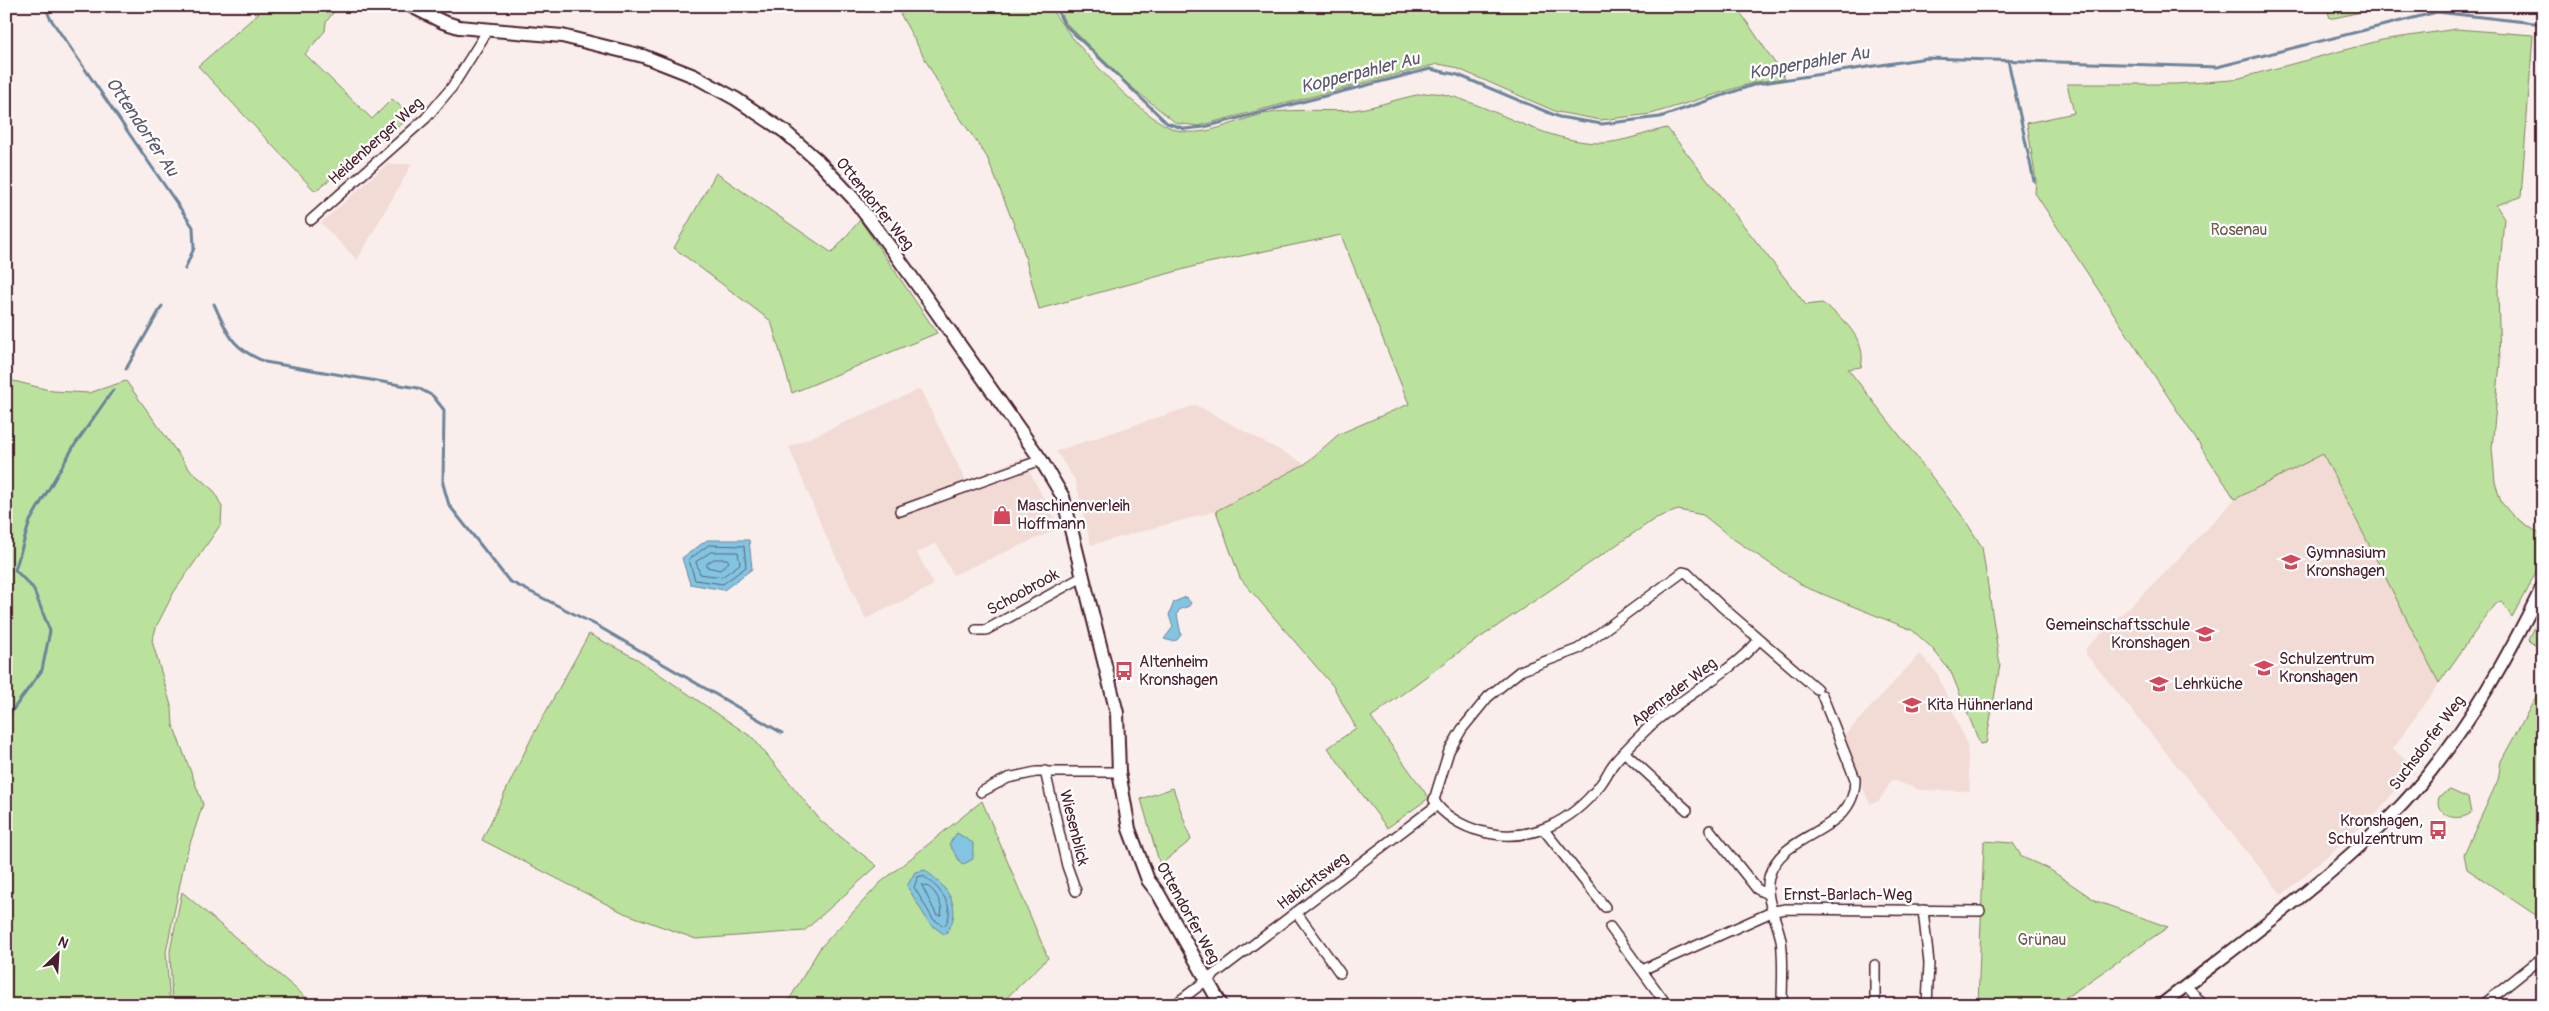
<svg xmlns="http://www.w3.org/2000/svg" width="2549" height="1011" font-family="Pangolin,sans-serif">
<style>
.built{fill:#f2dad5}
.green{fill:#bbe29d;stroke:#828064}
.water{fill:#82c5e2;stroke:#6c8399}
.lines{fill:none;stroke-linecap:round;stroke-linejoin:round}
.shore{stroke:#606174;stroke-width:1}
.stream{stroke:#6c8399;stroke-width:3}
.minor-casing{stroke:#4a1f2b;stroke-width:12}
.tertiary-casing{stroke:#4a1f2b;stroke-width:15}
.secondary-casing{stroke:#4a1f2b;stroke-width:16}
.minor{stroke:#fff;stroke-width:9}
.tertiary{stroke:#fff;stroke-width:11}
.secondary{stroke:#fff;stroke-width:12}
.labels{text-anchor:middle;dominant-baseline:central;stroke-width:4.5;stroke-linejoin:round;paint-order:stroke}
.street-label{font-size:16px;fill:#4a1f2b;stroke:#fff}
.park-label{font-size:16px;fill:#6c5a4d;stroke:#fff}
.poi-label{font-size:16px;fill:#4a1f2b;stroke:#fff;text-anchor:start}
.water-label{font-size:18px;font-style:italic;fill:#5e596b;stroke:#fff}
</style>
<rect width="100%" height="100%" fill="#f9eeec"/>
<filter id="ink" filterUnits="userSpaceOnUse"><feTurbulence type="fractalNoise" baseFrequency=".02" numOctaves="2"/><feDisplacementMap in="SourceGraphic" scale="10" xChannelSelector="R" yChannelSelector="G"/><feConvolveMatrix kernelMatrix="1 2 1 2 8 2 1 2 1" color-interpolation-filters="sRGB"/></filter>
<g filter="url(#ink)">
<path class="built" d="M387,164H412L357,260L321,223Z
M920,389L966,481L1022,458L1060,528L953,575L936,543L917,553L934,585L866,619L825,534L789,447Z
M1196,405L1305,464L1216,511L1091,545L1075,480L1056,451Z
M2323,453L2439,683L2393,749L2414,767L2378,812L2282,895L2086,654V648L2158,580L2235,499Z
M1920,654L1937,673L1967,745L1970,791L1920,790L1892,780L1879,801L1870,804L1842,738Z"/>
<path class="green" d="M267,6H347L336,10L332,14L326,22L325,31L305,54L372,119L392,99L412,116L315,191L198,66Z
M896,6H1049C1072,41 1133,111 1171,128C1203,142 1239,117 1270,113C1297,108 1326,112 1353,110C1380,107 1405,95 1431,93C1453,91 1514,122 1538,130C1557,137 1580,143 1601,143C1620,143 1648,132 1667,128L1806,305L1822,303C1842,316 1868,341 1861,367L1848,369L1963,517L1982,547L2000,665L1986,743L1980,744L1951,672L1931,647L1912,630L1805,587L1732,538L1703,515L1678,510L1656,518L1462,650L1371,717L1429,798L1387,828L1328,748L1356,728L1333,686L1240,578L1216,511L1305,464L1339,434L1409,404L1341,235L1203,264L1039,309L1021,242L987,157L947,99Z
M1056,6H1736L1785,78L1756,82L1651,114L1601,120L1557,112L1454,67L1438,64L1198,126L1176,123L1129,85L1065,22Z
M2326,6H2388L2334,18H2330Z
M2456,29L2533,35L2521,197L2496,205L2504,218L2498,291L2500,363L2492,448L2495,482L2501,502L2513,516L2543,536V559L2512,617L2501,601L2494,605L2439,683L2323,454L2235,499L2035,193L2036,181L2027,123L2074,113L2067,84H2176L2232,80L2382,40Z
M716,173L832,253L860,220L937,333L792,393L771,321L674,248Z
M6,379L53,391L89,393L126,381L189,469L214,491L222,507L221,524L174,592L157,625L152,641L172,709L173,725L203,804L185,859L166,952L170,1005H6Z
M2543,610V653L2529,639Z
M589,634L637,659L753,738L821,821L877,866L804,931L696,939L624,913L482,840L533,735Z
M2543,684V920L2467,869L2464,854L2498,780L2501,761Z
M1173,788L1191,840L1160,865L1141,799Z
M2450,790L2468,798L2471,813C2458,823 2433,816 2439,797Z
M982,801L1048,958L999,1005H786L820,948L880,883Z
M1984,841L2013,843L2022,857L2049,869L2096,901L2168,927L2055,1005H1978Z
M182,892L315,1005H172L170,951Z"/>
<path class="water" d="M707,540H749L752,569L724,590L690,584L682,558Z
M1186,597L1191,603L1189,606L1179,610L1177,614L1181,635L1177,640L1171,641L1164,639L1173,627L1169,615L1174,602Z
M957,833L973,843V859L962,865L949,844Z
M925,870C948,888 965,908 945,935L929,923L907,886L915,872Z"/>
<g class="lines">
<path class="shore" d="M709,545L744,546L746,567L723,584L695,580L689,560Z
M711,552H738L740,564L722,577L700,574L696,562Z
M714,559H727L729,562L720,570L707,567V564Z
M923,876C938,885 959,909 944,926L933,919L914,887L918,877Z
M922,885C934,885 944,905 941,915H937Z"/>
<path class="stream" d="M45,6L50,18L193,227L194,248L185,269
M1055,6L1064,24L1167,123L1185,129L1204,127L1430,69L1458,75L1559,117L1602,124L1660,117L1756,84L1927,58L2217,67L2437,12L2543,24
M2008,60L2034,181
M214,304C229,336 231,347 265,362L418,388L433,396L444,410L443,484L449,505L509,581L596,625L782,733
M126,369L162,306
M6,719L42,670L50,631L33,588L15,570L30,521L74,446L113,390"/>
<g class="minor-casing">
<path id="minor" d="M311,220L426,118L452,87L488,30
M900,511L1041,460
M976,630H986L1084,576
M1759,640C1727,676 1684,695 1649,727C1637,739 1622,752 1612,766C1608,772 1605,779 1600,785C1572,822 1527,845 1480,831C1464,827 1442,815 1434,800L1449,751L1462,729L1488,697L1520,671L1578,649L1683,572L1687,573L1721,606L1817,689
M1624,752L1687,810
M1045,771L1067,866L1076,891
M981,792L1008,778L1036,772H1119
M1544,830L1605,907
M1710,830L1757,889L1767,894
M1923,910L1929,963L1927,1005
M1296,912L1340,973
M1610,927L1667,1005
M1875,965V1005
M1642,970L1774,911L1786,909L1980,911
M2186,985L2203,1005
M1174,1005L1437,805
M1782,1005C1782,983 1784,961 1781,940C1777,919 1764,899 1769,877C1781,830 1856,835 1855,779L1822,695
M2483,1005L2543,957"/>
</g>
<g class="tertiary-casing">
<path id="tertiary" d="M2161,1005C2238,945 2320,887 2389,818C2452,756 2505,664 2543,585"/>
</g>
<g class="secondary-casing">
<path id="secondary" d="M411,6L443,22L459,27L562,36L643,56L694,76L736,99L784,131L818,161L853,198L896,255L1041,460L1063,497L1117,713L1119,772L1129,829L1148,880L1158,893L1221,1005"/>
</g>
<use href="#minor" class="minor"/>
<use href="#tertiary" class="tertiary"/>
<use href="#secondary" class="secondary"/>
</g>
</g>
<defs>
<g id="shop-bare" transform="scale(1.5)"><path d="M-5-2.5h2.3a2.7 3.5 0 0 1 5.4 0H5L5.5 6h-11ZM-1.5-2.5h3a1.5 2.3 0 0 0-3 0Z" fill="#d1495b" stroke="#fff" stroke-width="2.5" paint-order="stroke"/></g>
<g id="school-bare" transform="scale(1.5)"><path d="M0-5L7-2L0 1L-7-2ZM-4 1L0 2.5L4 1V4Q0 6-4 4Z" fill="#d1495b" stroke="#fff" stroke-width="2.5" paint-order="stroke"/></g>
<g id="bus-bare" transform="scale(1.5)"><path d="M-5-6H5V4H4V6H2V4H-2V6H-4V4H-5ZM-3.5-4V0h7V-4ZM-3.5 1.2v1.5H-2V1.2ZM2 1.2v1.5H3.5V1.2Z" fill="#d1495b" stroke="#fff" stroke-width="2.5" paint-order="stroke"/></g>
</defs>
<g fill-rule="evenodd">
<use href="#shop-bare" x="1002" y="515"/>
<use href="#school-bare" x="2291" y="562"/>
<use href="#school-bare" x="2205" y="634"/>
<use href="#school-bare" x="2264" y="668"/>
<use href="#bus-bare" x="1124" y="671"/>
<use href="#school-bare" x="2159" y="684"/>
<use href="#school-bare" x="1912" y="705"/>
<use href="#bus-bare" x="2438" y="830"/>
</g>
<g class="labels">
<g class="street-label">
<text transform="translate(376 141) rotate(-42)">Heidenberger Weg</text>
<text transform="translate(875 204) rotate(51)">Ottendorfer Weg</text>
<text transform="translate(1023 592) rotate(-29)">Schoobrook</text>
<text transform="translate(1674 692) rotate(-37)">Apenrader Weg</text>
<text transform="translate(2427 743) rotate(-53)">Suchsdorfer Weg</text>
<text transform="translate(1074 828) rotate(76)">Wiesenblick</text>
<text transform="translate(1313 881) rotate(-37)">Habichtsweg</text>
<text x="1848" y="895">Ernst-Barlach-Weg</text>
<text transform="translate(1188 913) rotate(61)">Ottendorfer Weg</text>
</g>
<g class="park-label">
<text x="2239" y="230">Rosenau</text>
<text x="2042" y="940">Grünau</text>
</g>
<g class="poi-label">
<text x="1017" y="506">Maschinenverleih<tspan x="1017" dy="18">Hoffmann</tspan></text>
<text x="2306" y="553">Gymnasium<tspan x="2306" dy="18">Kronshagen</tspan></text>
<text x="2190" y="625" text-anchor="end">Gemeinschaftsschule<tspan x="2190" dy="18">Kronshagen</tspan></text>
<text x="2279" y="659">Schulzentrum<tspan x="2279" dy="18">Kronshagen</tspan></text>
<text x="1139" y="662">Altenheim<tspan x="1139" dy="18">Kronshagen</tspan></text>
<text x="2174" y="684">Lehrküche</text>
<text x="1927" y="705">Kita Hühnerland</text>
<text x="2423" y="821" text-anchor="end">Kronshagen,<tspan x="2423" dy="18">Schulzentrum</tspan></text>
</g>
<g class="water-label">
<text transform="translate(1809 63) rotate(-10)">Kopperpahler Au</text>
<text transform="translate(1360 73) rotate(-14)">Kopperpahler Au</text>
<text transform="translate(142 127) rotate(56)">Ottendorfer Au</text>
</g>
</g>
<rect width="2549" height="1011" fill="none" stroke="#fff" stroke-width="25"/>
<rect x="12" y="12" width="2524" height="986" fill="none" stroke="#4a1f2b" stroke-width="2" filter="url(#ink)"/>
<g transform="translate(58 954) rotate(25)" stroke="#ffffff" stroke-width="4" paint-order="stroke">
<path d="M0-4L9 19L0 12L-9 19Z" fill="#4a1f2b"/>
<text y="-8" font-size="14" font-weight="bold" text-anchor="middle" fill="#4a1f2b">N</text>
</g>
</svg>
